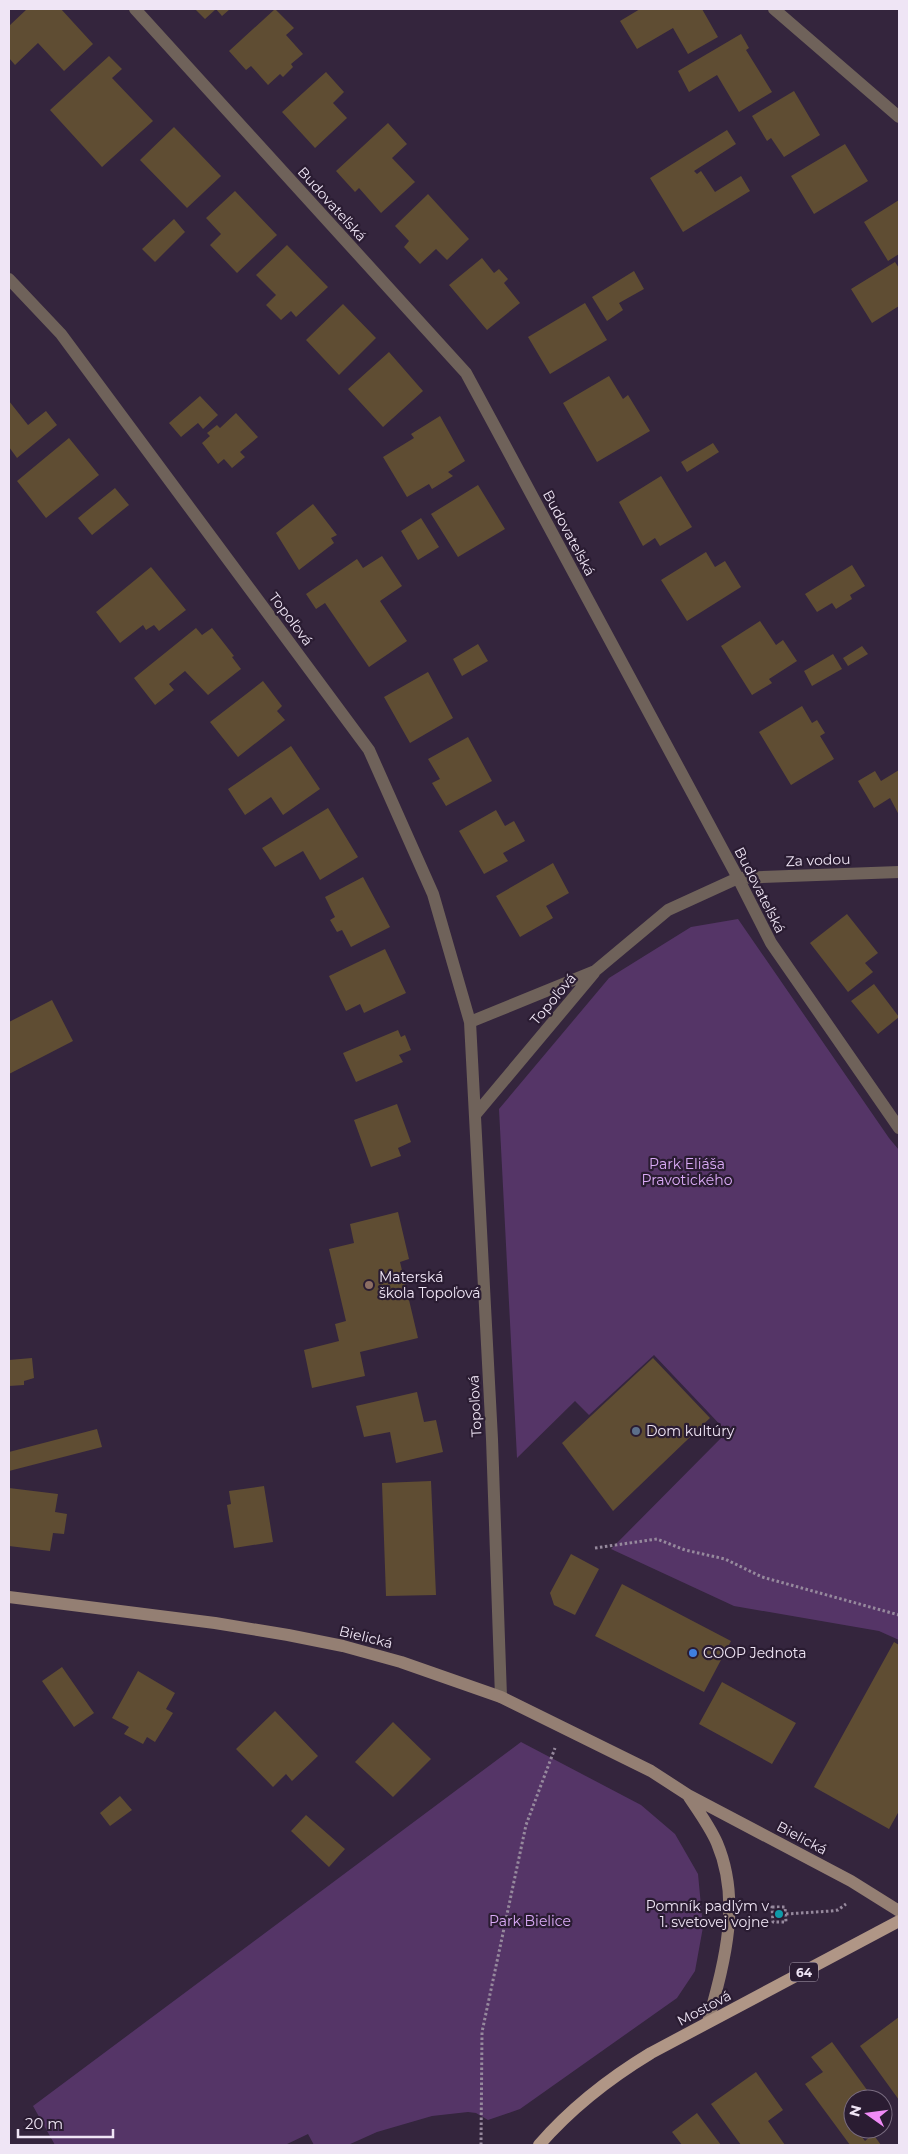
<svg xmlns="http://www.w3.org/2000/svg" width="908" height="2154" font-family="Montserrat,sans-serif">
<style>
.green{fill:#553567}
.building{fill:#5f4d33}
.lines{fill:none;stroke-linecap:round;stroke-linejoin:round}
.path{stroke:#96899d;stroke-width:3;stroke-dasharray:2.5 2.5;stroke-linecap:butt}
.minor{stroke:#6f625a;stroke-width:12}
.secondary{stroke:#947f73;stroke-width:12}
.primary{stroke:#b09686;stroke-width:12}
.education-dot{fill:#8d6e63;stroke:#2a1c32;stroke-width:2}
.service-dot{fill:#5c6f8a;stroke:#2a1c32;stroke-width:2}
.shop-dot{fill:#3f7fe0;stroke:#2a1c32;stroke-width:2}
.culture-dot{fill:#0f9aa8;stroke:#2a1c32;stroke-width:2}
.labels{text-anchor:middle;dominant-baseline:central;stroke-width:4.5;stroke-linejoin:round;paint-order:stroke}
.shield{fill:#2a1c32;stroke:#b4a9ba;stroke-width:1}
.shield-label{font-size:12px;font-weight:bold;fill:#efe5f5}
.street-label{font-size:14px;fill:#efe5f5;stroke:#2a1c32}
.park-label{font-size:14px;fill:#dcacf8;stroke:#2a1c32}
.poi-label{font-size:14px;fill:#efe5f5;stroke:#2a1c32;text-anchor:start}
</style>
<rect width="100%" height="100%" fill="#34253d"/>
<path class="green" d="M738,919L889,1138L899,1150V1640L879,1631L734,1606L611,1549L727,1432L654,1355L589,1415L575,1401L517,1458L499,1109L609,978L691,927Z
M521,1742L641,1805L675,1834L698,1874L703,1927L695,1971L677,1998L520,2109L488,2120L476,2113L468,2112L432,2116L377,2132L348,2145H314L308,2134L285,2145H55L33,2106Z"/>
<path class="building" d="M27,9H61L93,44L64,71L38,43L15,65L9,58V26Z
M195,9H230L222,16L216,9L205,19Z
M275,9L294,28L286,35L303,54L291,64L293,67L283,77L280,74L268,85L251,66L246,70L229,51Z
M640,9H702L718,37L688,54L673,28L637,49L620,21Z
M741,34L749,48L746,50L772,92L739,112L717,75L689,92L678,71Z
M109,56L122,69L112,78L153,121L102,167L50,110Z
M326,72L344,92L333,103L347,118L315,148L282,112Z
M794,91L820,135L784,157L771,138L767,141L752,116Z
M388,123L407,144L392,158L415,182L381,213L359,188L355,192L336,171Z
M174,127L221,176L187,208L140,160Z
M727,130L736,144L694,171L697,174L701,171L715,192L741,176L750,191L683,232L650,178Z
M845,144L868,181L814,214L791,176Z
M235,191L277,235L237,273L210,245L221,234L206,218Z
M428,194L469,239L447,260L436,249L420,264L404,247L409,241L395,226Z
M899,200V254L888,261L864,222Z
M174,219L185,232L155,262L142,249Z
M287,245L328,287L296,317L291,311L281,320L266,305L276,295L256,275Z
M482,258L494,273L499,269L508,279L504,283L520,303L487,330L449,285Z
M895,262L899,268V306L872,323L851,289Z
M634,271L644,289L619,303L623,310L607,321L592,297Z
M585,303L607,340L550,374L528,337Z
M343,304L376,338L339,375L306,340Z
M389,352L423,391L383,427L348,389Z
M609,376L623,399L628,395L650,431L597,462L563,403Z
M200,396L218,415L203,429L198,423L181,437L169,423Z
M9,401L28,425L46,411L57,425L17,458L9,447Z
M236,413L258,437L240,452L245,457L232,468L224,459L218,464L202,443L210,436L207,433L217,425L220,428Z
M440,416L465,461L448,472L453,476L432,489L429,484L407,497L383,457L414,438L411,434Z
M69,438L99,475L46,518L17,481Z
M713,443L719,452L687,472L681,462Z
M661,476L692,527L660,546L655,538L643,546L619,502Z
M478,485L505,529L458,557L431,514Z
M115,488L129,505L92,535L78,518Z
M313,504L337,535L331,538L334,543L299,570L276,533Z
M421,518L439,547L418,560L401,531Z
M706,552L715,567L725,561L741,587L687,621L661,580Z
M382,556L402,586L380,601L407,641L369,667L325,603L316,609L306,594L357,559L363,568Z
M852,565L865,586L850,595L852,599L836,609L832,603L817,612L805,594Z
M151,567L186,610L159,631L154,625L146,630L143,625L120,643L96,612Z
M760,621L776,645L783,640L797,661L769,679L772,683L752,695L721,646Z
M196,628L202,635L212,628L234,656L232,657L241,669L208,695L185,671L169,684L174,690L155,705L134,678Z
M478,644L488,661L462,676L453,659Z
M862,646L868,654L848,666L843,658Z
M833,654L842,669L812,686L804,671Z
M428,672L453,718L410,743L384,697Z
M263,681L282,706L277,711L285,720L238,757L210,722Z
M802,706L812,723L817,720L825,733L820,736L834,759L791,785L759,732Z
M468,737L492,781L446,806L432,783L440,779L428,759Z
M291,746L320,789L283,815L271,797L245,815L228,789Z
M899,770V815L890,798L874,808L858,781L875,771L881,781Z
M328,808L358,857L320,880L303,851L275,867L262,848Z
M496,810L505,826L514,821L525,841L503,853L508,861L484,874L459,831Z
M553,863L569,893L546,906L553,918L520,937L496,896Z
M363,877L390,927L351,947L342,930L337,932L330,920L335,917L325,897Z
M847,914L878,953L865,963L873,972L848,992L810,943Z
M385,949L406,993L364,1013L360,1004L346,1011L329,976Z
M874,984L899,1017L878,1034L851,1001Z
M52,1000L73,1041L9,1074V1022Z
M398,1030L401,1037L405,1035L411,1050L399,1055L403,1062L356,1082L343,1053Z
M397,1104L411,1142L398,1148L401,1156L371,1167L354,1120Z
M398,1212L409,1259L400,1262L418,1338L360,1352L365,1376L312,1388L304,1350L339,1341L335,1324L346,1321L329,1249L354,1243L350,1224Z
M32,1358L34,1378L24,1381V1385L9,1386V1360Z
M653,1358L710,1418L613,1511L562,1443Z
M417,1392L424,1422L436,1420L443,1452L396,1463L390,1432L364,1437L356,1406Z
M97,1429L102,1447L9,1471V1452Z
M431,1481L436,1595L386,1596L382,1483Z
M264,1486L273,1542L234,1548L227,1505L231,1504L229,1491Z
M9,1488L58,1494L55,1512L67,1514L64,1534L53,1533L50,1551L9,1546Z
M571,1554L599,1569L575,1615L554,1605L550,1593Z
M622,1584L731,1641L704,1692L595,1636Z
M894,1642L899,1645V1811L889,1829L814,1787Z
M62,1667L94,1713L74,1727L42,1681Z
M138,1671L175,1693L166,1709L173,1713L155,1742L147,1737L143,1744L124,1734L129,1727L112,1718Z
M722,1682L796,1723L772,1764L699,1724Z
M275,1711L318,1756L292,1781L286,1774L273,1787L236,1749Z
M393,1722L431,1759L393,1797L355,1762Z
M120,1796L132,1810L110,1826L100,1813Z
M306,1815L345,1849L329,1867L291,1831Z
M899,2017V2100L860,2046Z
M832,2042L870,2094L863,2099H853V2106L844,2113L853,2125V2129H856L865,2141L873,2134L881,2145H850L805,2084L823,2072L811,2057Z
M756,2072L783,2110L768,2121L785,2145H741L711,2104Z
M697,2113L721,2145H682L672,2132Z"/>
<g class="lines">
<path class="path" d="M595,1548L657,1539L685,1550L725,1559L762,1577L899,1615
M772,1907H785L786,1922H773Z
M786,1914L831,1911L838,1910L846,1904
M481,2145L482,2032L526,1825L555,1748"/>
<path class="minor" d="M135,9L466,373L738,878L771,943L899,1128
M774,9L899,117
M9,279L61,334L369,750L433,894L470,1022L492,1439L501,1697
M470,1022L595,971L668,910L738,878L899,872
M475,1115L594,973"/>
<path class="secondary" d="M9,1597L215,1623L288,1635L343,1646L401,1662L501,1697L651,1771L688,1795L851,1881L899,1911
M689,1797C699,1812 710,1827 717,1843C742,1902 724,1963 708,2022"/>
<path class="primary" d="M539,2145C572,2107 608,2079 651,2053L899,1921"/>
</g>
<circle class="education-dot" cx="369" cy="1285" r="5"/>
<circle class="service-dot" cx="636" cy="1431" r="5"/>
<circle class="shop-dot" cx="693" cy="1653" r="5"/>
<circle class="culture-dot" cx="779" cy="1914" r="5"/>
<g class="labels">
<rect class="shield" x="790" y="1962.5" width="28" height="19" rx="4"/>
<g class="shield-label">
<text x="804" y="1972">64</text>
</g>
<g class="street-label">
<text transform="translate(332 204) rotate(48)">Budovateľská</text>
<text transform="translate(569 533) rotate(62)">Budovateľská</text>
<text transform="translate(291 619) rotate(53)">Topoľová</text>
<text transform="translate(818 860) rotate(-2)">Za vodou</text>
<text transform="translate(760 890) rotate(63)">Budovateľská</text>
<text transform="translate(553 999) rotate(-50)">Topoľová</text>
<text transform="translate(475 1406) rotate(-93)">Topoľová</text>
<text transform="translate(366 1637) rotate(14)">Bielická</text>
<text transform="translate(802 1838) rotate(28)">Bielická</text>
<text transform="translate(704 2008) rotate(-28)">Mostová</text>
</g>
<g class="park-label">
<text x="687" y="1164">Park Eliáša<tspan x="687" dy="16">Pravotického</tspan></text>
<text x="530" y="1921">Park Bielice</text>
</g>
<g class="poi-label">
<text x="379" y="1277">Materská<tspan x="379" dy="16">škola Topoľová</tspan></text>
<text x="646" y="1431">Dom kultúry</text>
<text x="703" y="1653">COOP Jednota</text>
<text x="769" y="1906" text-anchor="end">Pomník padlým v<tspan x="769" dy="16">1. svetovej vojne</tspan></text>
</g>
</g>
<rect width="908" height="2154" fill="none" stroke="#efe5f5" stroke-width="20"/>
<g transform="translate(868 2114) rotate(284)"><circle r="24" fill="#2a1c32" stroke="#796c80"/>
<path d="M0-4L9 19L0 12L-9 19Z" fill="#f08bf6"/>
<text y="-8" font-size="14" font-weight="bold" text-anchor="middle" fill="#efe5f5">N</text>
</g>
<path d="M18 2129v8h95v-8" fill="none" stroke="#efe5f5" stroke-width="2.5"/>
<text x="25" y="2129" font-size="15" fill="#efe5f5" stroke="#2a1c32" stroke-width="4" paint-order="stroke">20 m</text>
</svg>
